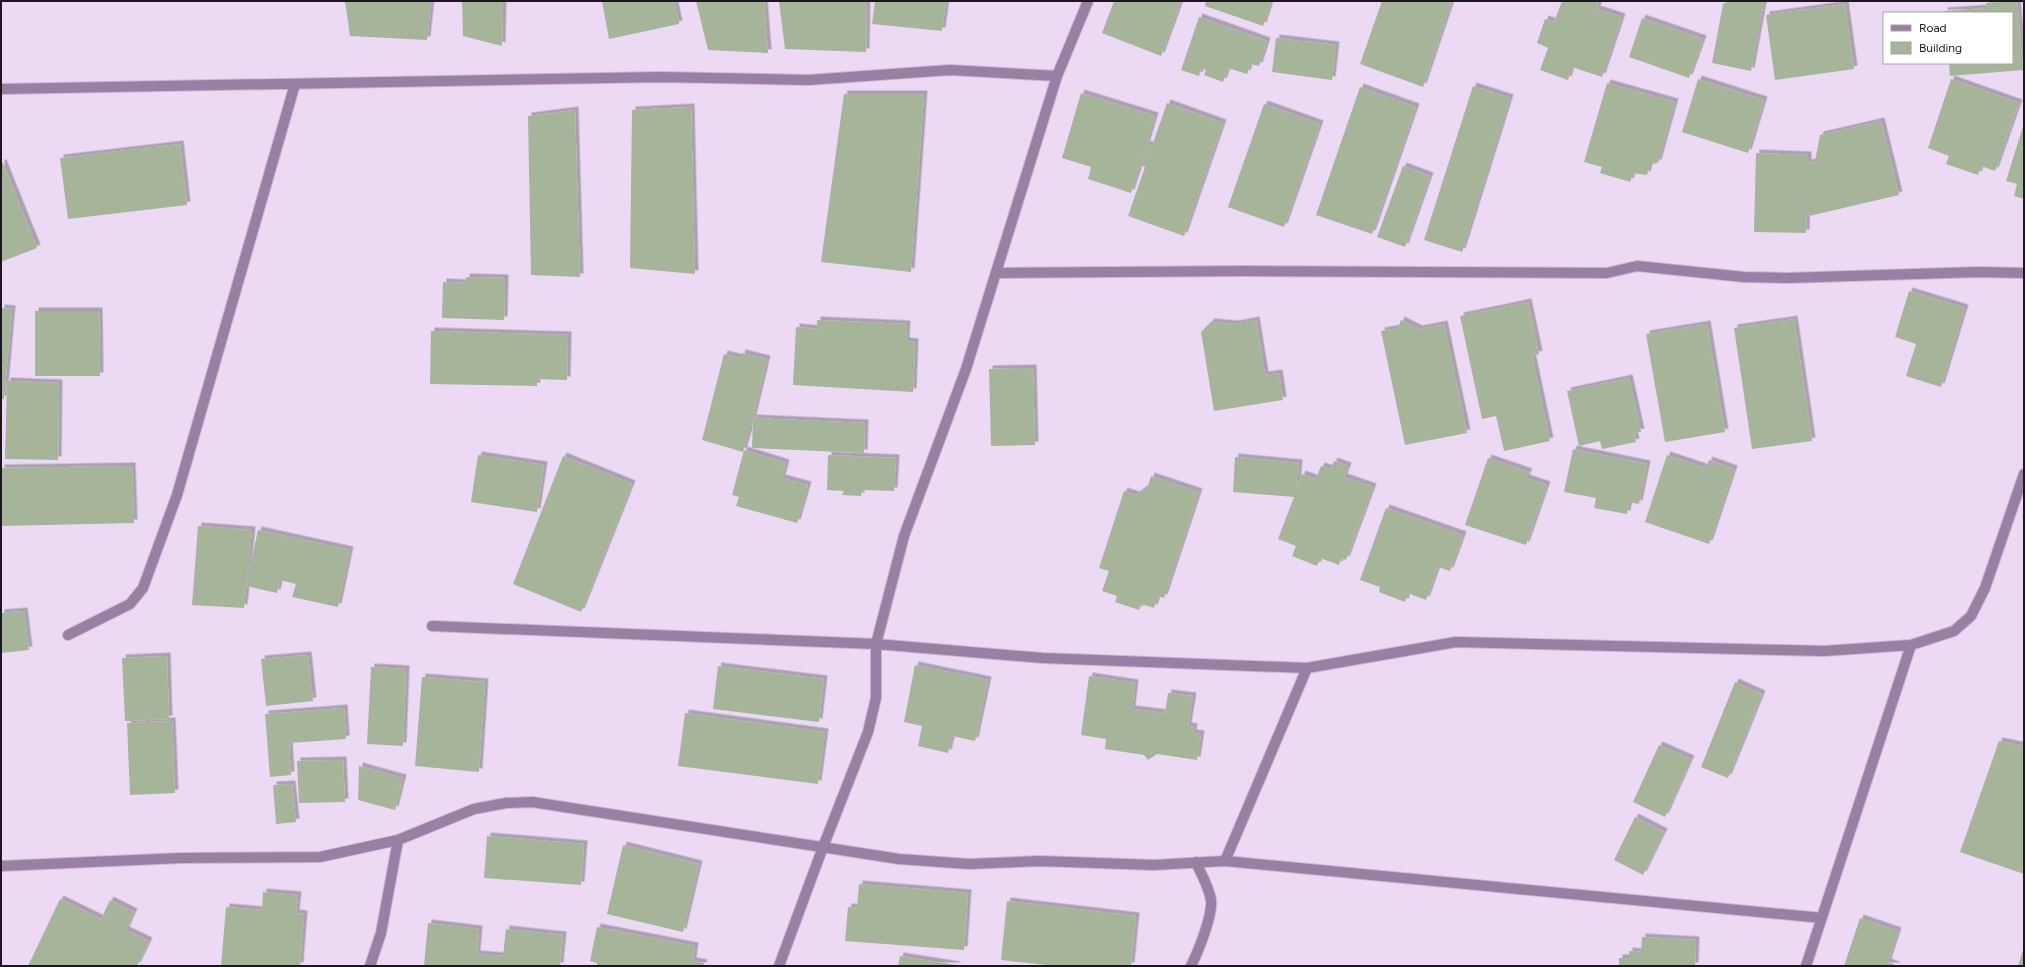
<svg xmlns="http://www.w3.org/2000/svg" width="2025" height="967" font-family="Figtree,sans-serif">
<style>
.building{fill:#a6b599;filter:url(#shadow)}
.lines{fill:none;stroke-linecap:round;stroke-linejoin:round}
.minor-casing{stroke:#c7b6ce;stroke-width:12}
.minor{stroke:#997fa3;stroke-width:10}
</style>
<defs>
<filter id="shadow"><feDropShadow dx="3.5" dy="-3.5" stdDeviation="0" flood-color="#0004"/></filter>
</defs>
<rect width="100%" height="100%" fill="#ecd9f4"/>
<path class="building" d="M345,1H431L427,40L350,36Z
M462,1H503L502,46L463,36Z
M602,1H674L679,24L609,39Z
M696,1H764L768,53L708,50Z
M779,1H867L866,52L785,49Z
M875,1H946L942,31L872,24Z
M1114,1H1181L1161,56L1102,33Z
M1206,1H1271L1263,26L1205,6Z
M1382,1H1452L1423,87L1360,64Z
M1562,1H1594L1599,3L1597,9L1622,17L1602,77L1572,67L1568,80L1540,70L1548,48L1537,43L1545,19L1554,22Z
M1730,1H1764L1751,71L1712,63L1723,4Z
M2017,1L2023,70L1950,76L1949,63H2012V13H1944V11L1986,8V3Z
M1845,4L1854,69L1775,80L1766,15Z
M1199,17L1267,41L1259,66L1250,64L1247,74L1228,68L1223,82L1204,75L1206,70L1201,68L1199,76L1181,70Z
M1642,18L1703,39L1689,78L1629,57Z
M1276,38L1336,45L1332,80L1272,72Z
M1698,79L1764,100L1748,153L1682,132Z
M1951,79L2019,103L1995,171L1981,166L1978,175L1946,164L1949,156L1928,148Z
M1607,83L1675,102L1658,163L1650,164L1647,175L1633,173L1630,182L1600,173L1602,167L1584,162Z
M1473,86L1510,98L1462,252L1424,240Z
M1360,87L1416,107L1372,234L1316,215Z
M1081,93L1155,116L1141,163L1147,144L1152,146L1167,103L1223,123L1184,236L1128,216L1145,167L1140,165L1131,193L1088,179L1091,167L1062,158Z
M844,94H924L911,272L821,262Z
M1264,104L1320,124L1284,227L1228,207Z
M691,107L695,274L630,268L632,110Z
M575,110L580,277L531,275L528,116Z
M1881,121L1899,195L1809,216L1807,204L1806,233L1754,232L1756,153L1808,155V163L1815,161L1820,135Z
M2024,123V199L2014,196L2017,184L2006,181Z
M180,144L187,205L68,219L60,158Z
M1,163H3L37,248L1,262Z
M1403,166L1430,176L1405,247L1377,237Z
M466,277L505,278L504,320L442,318L443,282L466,283Z
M1909,291L1965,308L1941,387L1906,376L1916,344L1895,337Z
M1528,302L1539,354L1532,356L1550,441L1504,451L1496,416L1482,419L1460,316Z
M1,308L12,309L4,399H1Z
M35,311H99L100,376H35Z
M1794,319L1812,441L1752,449L1734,328Z
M817,320L907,324L906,341L915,342L913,392L793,385L796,327L817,329Z
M1256,320L1265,375L1279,373L1283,400L1214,411L1201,332L1211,322L1235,324Z
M1401,320L1419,329L1444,324L1467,433L1405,445L1381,331L1398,328Z
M1707,324L1725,432L1665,442L1646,334Z
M431,331L568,335L567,380L537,379V386L430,384Z
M742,353L767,359L753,418L865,423L864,453L752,448L753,418L743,452L702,440L724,354L741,358Z
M1033,368L1035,445L991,446L989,369Z
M1629,378L1641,432L1634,433L1636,442L1602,449L1600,441L1579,446L1567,391Z
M7,381L59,383L58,460L5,459Z
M1573,449L1647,464L1639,504L1629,502L1627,514L1594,508L1596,498L1564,492Z
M744,450L786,463L782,478L808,485L797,523L736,506L739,497L732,495Z
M478,455L544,465L537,512L471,502Z
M828,455L896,458L894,491L862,490L861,496L842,495L844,491L827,490Z
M1667,455L1706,468L1709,460L1734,469L1709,544L1645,522Z
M563,456L632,484L581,612L513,584Z
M1235,457L1299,463L1297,488L1302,474L1316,479L1321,466L1331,469L1334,461L1348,466L1344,477L1373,487L1346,560L1341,558L1339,565L1320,558L1317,566L1292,556L1296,546L1278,539L1294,497L1233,492Z
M1488,458L1529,472L1526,478L1547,485L1526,545L1465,525Z
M132,466L134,523L1,526V468Z
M1151,476L1199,492L1164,598L1158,596L1154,608L1141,604L1139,610L1115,602L1117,596L1102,591L1109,571L1099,568L1124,491L1136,495L1148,486Z
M1386,508L1463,535L1450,571L1438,567L1426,600L1408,593L1405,602L1379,592L1380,587L1360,580Z
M198,526L252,530L244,608L192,605Z
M258,530L350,550L338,607L292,597L296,584L280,580L277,593L246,586Z
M24,611L29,650L1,653V613Z
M308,655L313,701L266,706L261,659Z
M167,656L169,719L125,721L122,658Z
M915,665L988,680L975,741L952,736L948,753L918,746L922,726L904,722Z
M718,666L824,679L819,722L713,709Z
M371,667L406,669L403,746L367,744Z
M1089,676L1135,683L1132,709L1165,713L1168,693L1193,696L1188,726L1194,727L1193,733L1201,734L1197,760L1157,754L1148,760L1144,755L1105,749L1106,739L1081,735Z
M422,677L485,682L479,772L415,766Z
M1735,682L1762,694L1728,778L1701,767Z
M344,708L346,739L289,743L291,775L270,777L265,714Z
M685,713L825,732L818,784L678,766Z
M172,721L175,793L130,795L127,723Z
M1999,741L2024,746V874L1960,852Z
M1659,745L1691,759L1665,817L1633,802Z
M343,760L345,802L299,803L297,761Z
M359,766L403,778L395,810L358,800Z
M292,784L296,822L276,824L273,785Z
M1635,817L1664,832L1643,875L1614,860Z
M487,836L584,844L581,885L484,878Z
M623,845L699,864L683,932L607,914Z
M859,884L968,893L964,950L845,941L848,907L857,908Z
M263,892L298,895L296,913L304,914L300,966H221L226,907L262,910Z
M60,899L101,919L110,900L134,912L126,930L149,941L137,966H28Z
M1007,901L1136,916L1131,966H1055L1001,960Z
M1860,918L1898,931L1888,962L1898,966H1844Z
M428,923L479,929L477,954L503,956L506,929L563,935L560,966H424Z
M597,927L695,946L693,961L704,963L703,966H597V963L590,961Z
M1642,937L1696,940L1695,966H1619V958H1629V951L1641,952Z
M2024,948V966H2018L2024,947Z
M900,956L957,965V966H898Z"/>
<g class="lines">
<g class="minor-casing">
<path id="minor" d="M1,89L660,77L808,80L950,70L1057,76
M996,273L1246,271L1607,273L1637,266L1744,277L1786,278L1979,272L2024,273
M432,626L876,644L1043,658L1307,668L1456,642L1824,651L1911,645L1954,631L1971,616L1985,588L2024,474
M68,635L130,604L143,588L177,495L295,84
M1225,861L1307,668
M1,866L181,858L320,857L398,840L474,809L506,803L532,802L899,859L969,864L1039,861L1154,865L1225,861L1822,918
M370,966L381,933L398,840
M779,966L823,847L868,732L876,698V644L904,536L966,369L1057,76L1088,1
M1191,966C1198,952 1213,915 1211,900C1209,887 1201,874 1196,862
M1806,966L1911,645"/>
</g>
<use href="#minor" class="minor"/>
</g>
<rect width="2025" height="967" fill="none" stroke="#1c161f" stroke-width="4"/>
<rect x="1883" y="12" width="130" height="52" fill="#ffffff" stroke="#a4a2a5"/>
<rect x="1891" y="25" width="20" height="6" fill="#997fa3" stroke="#a4a2a5"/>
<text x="1919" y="32" font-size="12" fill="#1c161f">Road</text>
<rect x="1891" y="42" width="20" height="12" fill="#a6b599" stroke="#a4a2a5"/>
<text x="1919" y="52" font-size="12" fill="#1c161f">Building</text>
</svg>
